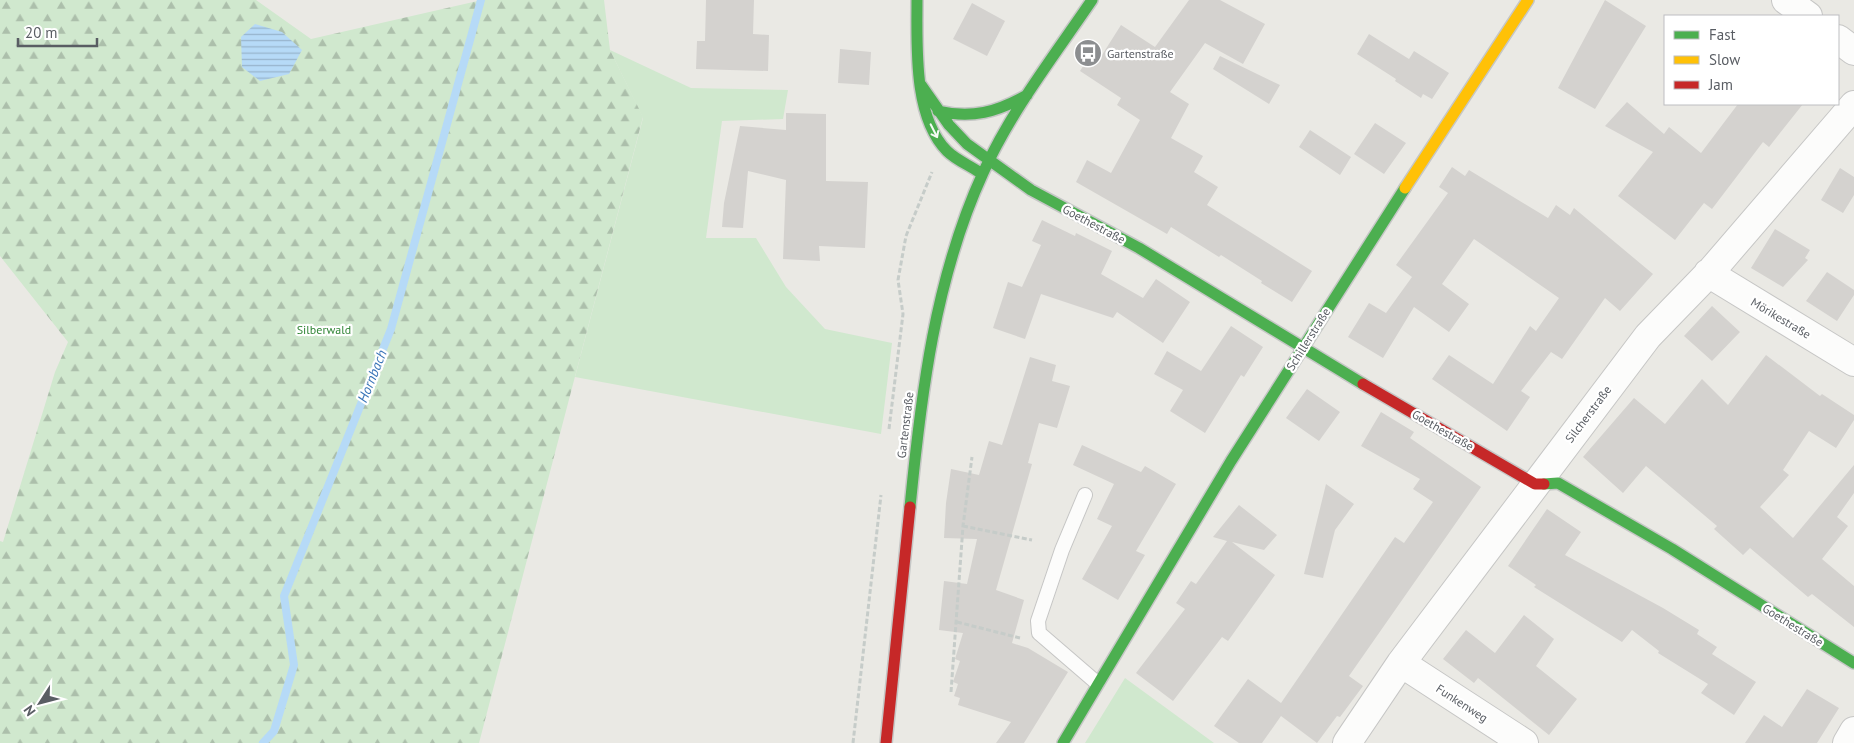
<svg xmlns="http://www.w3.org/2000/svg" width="1854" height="743" font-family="'PT Sans',sans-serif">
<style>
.grass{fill:#d0e8ce}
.forest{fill:url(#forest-firs)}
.water{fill:url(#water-rules)}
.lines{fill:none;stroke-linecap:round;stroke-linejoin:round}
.stream{stroke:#b6daf7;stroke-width:8}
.building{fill:#d4d2cf}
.lane-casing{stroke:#c6c6c5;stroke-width:16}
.street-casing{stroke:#c6c6c5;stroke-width:30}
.fast-casing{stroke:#c6c7c6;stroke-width:14}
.slow-casing{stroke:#c6c7c6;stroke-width:14}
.jam-casing{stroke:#c6c7c6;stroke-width:14}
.path{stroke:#c6ccc9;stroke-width:3;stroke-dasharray:5 2.5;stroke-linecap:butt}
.lane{stroke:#fcfcfb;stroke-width:14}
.street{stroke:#fcfcfb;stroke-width:28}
.fast{stroke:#4caf50;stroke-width:11}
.slow{stroke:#ffc107;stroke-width:11}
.jam{stroke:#c62828;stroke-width:11}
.oneway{stroke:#f6fbf6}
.labels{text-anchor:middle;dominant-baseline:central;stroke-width:4.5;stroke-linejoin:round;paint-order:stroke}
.poi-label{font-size:12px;fill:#595d63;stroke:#fff;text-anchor:start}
.street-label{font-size:12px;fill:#595d63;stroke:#fff}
.park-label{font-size:12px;fill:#2f8434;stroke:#fff}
.water-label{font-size:14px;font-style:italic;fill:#3873b7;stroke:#fff}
</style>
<defs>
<pattern id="forest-firs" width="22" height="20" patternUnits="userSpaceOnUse" patternTransform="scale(1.25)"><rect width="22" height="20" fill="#d0e8ce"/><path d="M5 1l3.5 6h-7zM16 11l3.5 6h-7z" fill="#acbfab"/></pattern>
<pattern id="water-rules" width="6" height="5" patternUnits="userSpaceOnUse" patternTransform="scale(1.25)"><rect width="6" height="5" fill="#b6daf7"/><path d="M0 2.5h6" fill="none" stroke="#97b4cc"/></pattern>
</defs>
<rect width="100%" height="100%" fill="#eae9e4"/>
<path class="grass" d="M610,50L691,88L788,90L783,119L722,121L706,238H756L786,287L825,329L892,343L881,434L575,377L643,118Z
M1125,678L1214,743H1085Z"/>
<path class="forest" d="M0,0H256L311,39L482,0H604L610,50L643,117L479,743H0V541L3,542L55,372L68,342L0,256Z"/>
<path class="water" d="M255,24L282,32L302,50L289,74L260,81L242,67L241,37Z"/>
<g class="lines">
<path class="stream" d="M263,743L274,731L294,665L284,596L391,329L481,0"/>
</g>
<path class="building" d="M706,0H754L753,34L769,35L768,71L696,69L697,41H705Z
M1189,0H1220L1265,24L1243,64L1205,43L1170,92L1189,104L1171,138L1203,156L1194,172L1218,187L1207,205L1312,271L1292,302L1261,283L1262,281L1221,255L1219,257L1171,227L1167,234L1076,182L1087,160L1111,173L1140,120L1117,105L1121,98L1080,71L1094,49L1102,55L1121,25L1155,47Z
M1605,0L1646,26L1595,109L1558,88Z
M972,3L1005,21L987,56L953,39Z
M1369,34L1409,59L1414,51L1449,73L1432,99L1423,94L1421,98L1395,81L1396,79L1357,54Z
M840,49L871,52L869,85L838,83Z
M1220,56L1280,85L1269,104L1213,69Z
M1627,102L1664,134L1669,127L1701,153L1738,104H1803L1769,147L1763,142L1712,209L1704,203L1675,240L1618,196L1653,152L1605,126Z
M786,113L826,114V181L868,182L865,248L819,246L820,261L783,259L786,180L748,171L743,228L722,227L724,203L740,126L786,130Z
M1375,123L1406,143L1384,174L1354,154Z
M1310,130L1351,157L1340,175L1299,147Z
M1452,167L1465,176L1469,170L1548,218L1556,205L1570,215L1574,208L1653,274L1620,311L1605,298L1562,359L1551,352L1521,391L1530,397L1507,431L1432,379L1449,355L1493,384L1530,326L1536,331L1559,298L1474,239L1442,284L1469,304L1449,332L1414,307L1383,358L1348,337L1369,303L1386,313L1412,277L1396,265L1448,193L1439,187Z
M1840,168L1854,177V195L1843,213L1821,200Z
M1042,220L1075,236L1076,233L1112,251L1101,274L1143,298L1156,279L1190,302L1163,343L1117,312L1113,318L1041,294L1025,339L993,328L1008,282L1022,287L1041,245L1032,241Z
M1775,229L1810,250L1805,258L1808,260L1783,287L1751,268Z
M1827,272L1854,290V295L1837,321L1806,301Z
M1712,306L1740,332L1712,361L1684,336Z
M1231,326L1263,347L1244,377L1241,375L1205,433L1170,411L1183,390L1154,374L1167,351L1201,371Z
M1766,355L1820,396L1822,394L1854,415V420L1836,448L1809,431L1783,470L1789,475L1760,507L1793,538L1854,465V493L1837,517L1848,526L1822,559L1854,586V627L1812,594L1808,597L1750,548L1743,555L1714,529L1717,526L1646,466L1623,493L1583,457L1634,398L1665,424L1702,379L1728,405Z
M1030,357L1056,365L1052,381L1070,386L1057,428L1039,423L1028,463L1032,464L996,590L1024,600L1012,643L1028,648L1068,672L1024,743H996L1011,722L958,705L960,698L954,696L958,684L953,682L960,661L955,659L963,633L939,630L944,581L967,584L977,539L944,538L946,503L951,469L979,475L989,441L1002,445Z
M1307,389L1340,412L1319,441L1286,418Z
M1381,412L1414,432L1410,438L1481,487L1349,676L1363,686L1340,717L1337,716L1317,743L1281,716L1262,743H1239L1214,726L1248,679L1281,703L1395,537L1404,543L1433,502L1413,489L1420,479L1361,446Z
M1082,445L1141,472L1145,466L1176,484L1136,551L1145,555L1118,600L1082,579L1112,526L1097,519L1114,484L1073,465Z
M1326,484L1354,504L1335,530L1323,578L1304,574Z
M1239,505L1277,535L1264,550L1232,542L1275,575L1228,641L1222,637L1173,701L1136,673L1185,609L1176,603L1191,581L1196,584L1227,541L1213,537Z
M1547,509L1581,532L1565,555L1663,608L1699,630L1697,634L1717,647L1712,654L1756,682L1734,715L1701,693L1708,684L1658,653L1659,651L1632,630L1622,642L1534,587L1536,585L1508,566Z
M1524,615L1554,639L1536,666L1577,699L1549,735L1478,678L1474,683L1443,659L1466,630L1495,653Z
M1807,689L1839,708L1817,743H1745L1764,715L1782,727Z"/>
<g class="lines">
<g class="lane-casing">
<path id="lane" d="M1085,495L1062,550L1038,621L1039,633L1097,683"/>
</g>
<g class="street-casing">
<path id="street" d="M1786,0L1808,16
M1838,39L1854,51
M1708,273L1854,362
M1401,663L1524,743
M1347,743L1401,663L1648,336L1712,270L1854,105
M1847,743L1854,731"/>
</g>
<g class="fast-casing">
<path id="fast" d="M917,0C917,45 913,117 947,151C956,160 969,165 979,172
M921,85L949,125L967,144L1031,190L1139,248L1363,384
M938,111C972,119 997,112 1027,95
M1544,484L1558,483L1672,549L1854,663
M910,507C921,394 935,278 983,173C1011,111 1054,56 1092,0
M1063,743L1231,461L1405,188"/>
</g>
<g class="slow-casing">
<path id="slow" d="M1405,188L1528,0"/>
</g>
<g class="jam-casing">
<path id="jam" d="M1363,384L1535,484H1544
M886,743L910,507"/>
</g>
<path class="path" d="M889,429L903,314L898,280L906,236L932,172
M963,526L1032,540
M957,622L1020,638
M951,692L963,526L972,457
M853,743L881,495"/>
<use href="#lane" class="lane"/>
<use href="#street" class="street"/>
<use href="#fast" class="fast"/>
<use href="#slow" class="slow"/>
<use href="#jam" class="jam"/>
</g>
<defs><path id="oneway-shaft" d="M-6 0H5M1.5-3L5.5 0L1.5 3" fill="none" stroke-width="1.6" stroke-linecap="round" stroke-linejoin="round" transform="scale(1.25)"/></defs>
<use class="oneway" href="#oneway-shaft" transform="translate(934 131) rotate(63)"/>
<defs>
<g id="bus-disc" transform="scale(1.4375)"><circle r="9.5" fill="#8c8e90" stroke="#fff"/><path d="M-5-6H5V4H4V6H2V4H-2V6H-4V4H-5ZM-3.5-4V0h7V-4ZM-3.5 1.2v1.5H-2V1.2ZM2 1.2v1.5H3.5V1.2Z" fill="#fff"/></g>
</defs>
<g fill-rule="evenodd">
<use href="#bus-disc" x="1088" y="53"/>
</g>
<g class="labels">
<g class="poi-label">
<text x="1107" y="53">Gartenstraße</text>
</g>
<g class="street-label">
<text transform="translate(1094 224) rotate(28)">Goethestraße</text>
<text transform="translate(1781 318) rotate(31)">Mörikestraße</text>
<text transform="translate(1308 339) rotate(-58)">Schillerstraße</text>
<text transform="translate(1588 414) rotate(-53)">Silcherstraße</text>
<text transform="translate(905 425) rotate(-83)">Gartenstraße</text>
<text transform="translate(1443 430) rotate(30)">Goethestraße</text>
<text transform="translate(1793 625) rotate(32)">Goethestraße</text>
<text transform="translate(1462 703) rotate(33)">Funkenweg</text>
</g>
<g class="park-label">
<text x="324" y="329">Silberwald</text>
</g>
<g class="water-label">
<text transform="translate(372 376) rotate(-68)">Hornbach</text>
</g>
</g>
<rect x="1664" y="15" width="175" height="90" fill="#ffffff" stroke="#bdbec1"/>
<rect x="1674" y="31" width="25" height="8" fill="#4caf50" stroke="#bdbec1"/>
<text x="1709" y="40" font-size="15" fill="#595d63">Fast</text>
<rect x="1674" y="56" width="25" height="8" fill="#ffc107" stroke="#bdbec1"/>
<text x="1709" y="65" font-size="15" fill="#595d63">Slow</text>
<rect x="1674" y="81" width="25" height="8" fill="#c62828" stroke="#bdbec1"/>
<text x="1709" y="90" font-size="15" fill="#595d63">Jam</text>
<g transform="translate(40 703) rotate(234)" stroke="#ffffff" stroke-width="4" paint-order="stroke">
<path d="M0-4L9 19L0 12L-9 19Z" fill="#595d63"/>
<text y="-8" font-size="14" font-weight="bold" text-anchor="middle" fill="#595d63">N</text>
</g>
<path d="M18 38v8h79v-8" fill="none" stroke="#595d63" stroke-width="2.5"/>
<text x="25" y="38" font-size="15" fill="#595d63" stroke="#ffffff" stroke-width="4" paint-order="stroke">20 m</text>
</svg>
